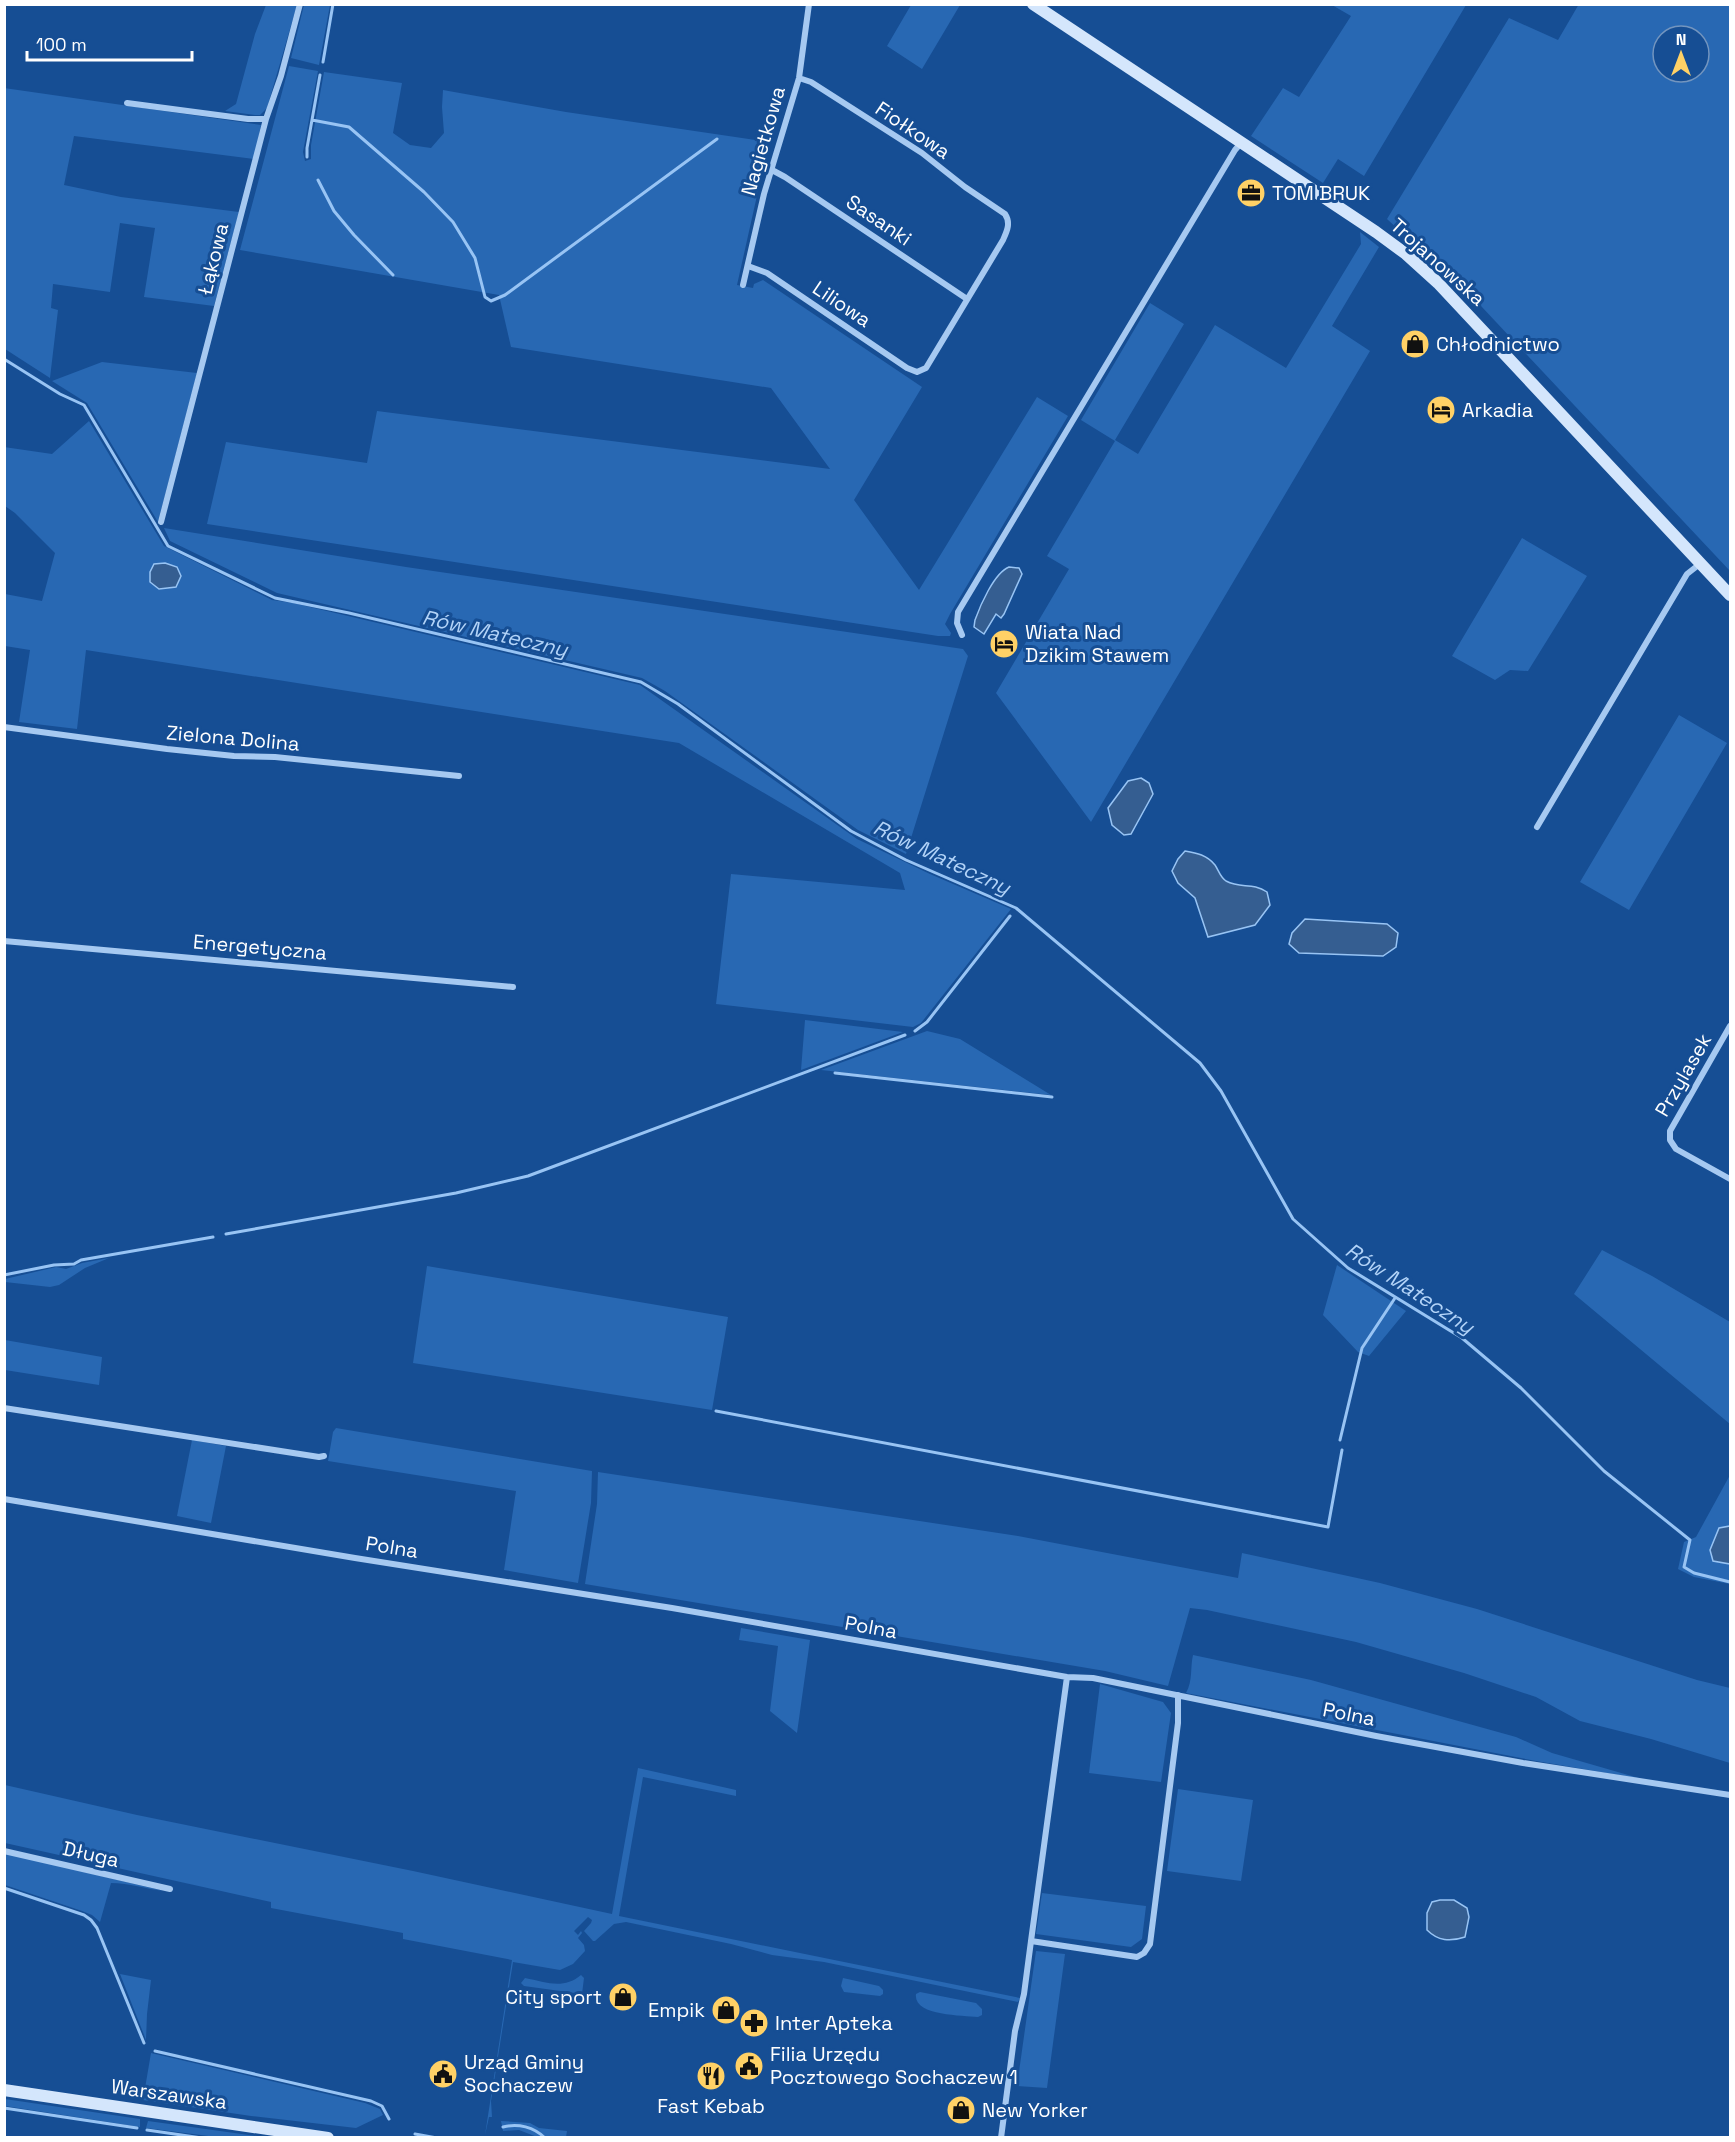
<svg xmlns="http://www.w3.org/2000/svg" width="1735" height="2142" font-family="'Space Grotesk',sans-serif">
<style>
.green{fill:#2868b3;fill-rule:evenodd}
.water{fill:#355e91;stroke:#98c4f4;stroke-width:1.5}
.lines{fill:none;stroke-linecap:round;stroke-linejoin:round}
.stream{stroke:#98c4f4;stroke-width:3}
.street{stroke:#a6c9f1;stroke-width:6}
.secondary{stroke:#d4e6fc;stroke-width:12}
.labels{text-anchor:middle;dominant-baseline:central;stroke-width:6;stroke-linejoin:round;paint-order:stroke}
.street-label{font-size:20px;fill:#fff;stroke:#164e94}
.poi-label{font-size:20px;fill:#fff;stroke:#164e94;text-anchor:start}
.water-label{font-size:21px;font-style:italic;fill:#b2d3f8;stroke:#164e94}
</style>
<rect width="100%" height="100%" fill="#164e94"/>
<path class="green" d="M1579,4L1730,5V571L1481,306L1387,219L1509,18L1558,40ZM1663,36H1699V72H1663Z
M266,5H297L267,108L260,115H255L225,111L236,104L255,34Z
M304,5H330L319,65L291,58Z
M911,5H960L922,69L887,46Z
M1332,5H1466L1364,176L1338,159L1323,183L1251,136L1283,88L1299,97L1351,16Z
M289,66L318,71L303,152L305,161L311,159V145L324,72L402,83L393,133L410,145L431,148L444,133L442,107L443,90L566,112L769,142L737,285L753,288L754,284L763,280L922,387L854,500L919,590L1037,397L1068,416L950,614L945,624L951,633L950,636H938L207,524L226,442L367,463L377,411L830,469L771,388L511,347L499,295L240,250Z
M4,88L261,125L254,159L74,136L64,185L121,197L239,212L214,306L144,297L155,228L120,223L110,292L53,284L51,308L58,310L50,378L5,349Z
M1360,232L1379,247L1332,326L1370,351L1091,822L996,693L1069,569L1047,556L1115,441L1081,420L1150,303L1184,324L1115,440L1138,454L1215,325L1286,368L1361,244Z
M102,362L197,373L158,522L87,403L52,381Z
M89,421L164,546L272,600L293,603L640,685L857,839L930,874L1011,909L921,1023L913,1027L716,1004L731,874L905,890L900,873L679,743L86,650L77,729L19,722L30,650L5,646V594L42,601L55,553L15,513L5,506L4,447L52,454Z
M164,528L406,567L963,649L968,656L906,854L858,830L665,691L642,678L277,593L170,541Z
M1522,538L1587,576L1528,671L1510,670L1495,680L1452,656Z
M1679,715L1727,743L1629,910L1580,882Z
M805,1020L903,1032L801,1070Z
M927,1031L960,1039L1051,1095L821,1070Z
M1602,1250L1652,1276L1730,1322V1424L1574,1294Z
M109,1258L85,1268L59,1285L50,1287L5,1282V1279L56,1267L66,1269L82,1263Z
M1337,1265L1406,1311L1369,1356L1358,1352L1323,1315Z
M427,1266L728,1317L712,1410L413,1363Z
M5,1340L102,1357L99,1385L5,1370Z
M336,1428L592,1471L591,1503L578,1583L504,1570L516,1491L328,1461L333,1432Z
M192,1440L226,1446L211,1523L177,1516Z
M598,1472L1018,1536L1238,1578L1242,1553L1380,1583L1477,1609L1697,1680L1730,1688V1763L1651,1739L1580,1721L1536,1697L1464,1673L1356,1642L1207,1610L1190,1608L1168,1686L1105,1671L585,1584L597,1504Z
M1730,1475V1584L1694,1577L1678,1569L1684,1542L1696,1537Z
M741,1628L810,1640L797,1733L770,1711L778,1646L739,1640Z
M1193,1655L1311,1680L1516,1737L1552,1753L1642,1779L1536,1761L1186,1693C1193,1680 1190,1668 1193,1655Z
M1100,1684L1163,1702L1171,1713L1161,1782L1089,1773Z
M638,1768L736,1790V1796L643,1777L619,1916L1020,1998L1018,2002L824,1962L772,1955L731,1944L626,1922L614,1924L595,1941H593L584,1931L591,1923L592,1920L588,1917L574,1931L578,1935L581,1931L582,1933L578,1938L584,1945L585,1951L573,1964L560,1970L513,1962L491,2101L492,2117H489L485,2135L512,1960L403,1939V1933L271,1908V1902L5,1843V1785L137,1815L413,1871L612,1914Z
M1178,1789L1253,1800L1241,1881L1167,1871Z
M5,1853L164,1891C146,1889 129,1883 111,1883L100,1922L92,1915L82,1911L5,1885Z
M1042,1893L1146,1906L1142,1939L1131,1947L1036,1934Z
M1036,1951L1065,1954L1047,2088L1017,2086Z
M120,1974L151,1980L147,2014L146,2040Z
M581,1975L584,1978L582,1994L524,1986L521,1983L525,1978C546,1982 563,1990 581,1975Z
M843,1978L879,1986L883,1990V1994L880,1996L844,1992L841,1986Z
M920,1992L976,2003L982,2009V2015L978,2017C962,2015 913,2016 916,1994Z
M151,2053L365,2103L380,2109L383,2115L356,2128L251,2116L143,2100Z
M5,2099L140,2119V2127L5,2106Z
M148,2121L264,2137H216L146,2128Z
M501,2121L530,2123L539,2128L567,2131L566,2137H537L519,2130L503,2131Z"/>
<path class="water" d="M165,563L177,567L181,576L176,587L159,589L150,582V572L154,564Z
M1009,567L1019,568L1022,574L1004,614L1001,618L996,614L984,634L974,627L975,620C980,606 994,573 1009,567Z
M1141,778L1149,783L1153,794L1131,834L1124,835L1112,825L1108,808L1128,781Z
M1185,851C1197,853 1207,855 1215,865C1219,871 1220,877 1226,881C1241,889 1252,882 1267,892L1270,905L1255,925L1208,937L1195,898L1178,883L1172,871L1178,859Z
M1305,919L1387,924L1398,933L1396,947L1383,956L1299,953L1289,944L1292,933Z
M1730,1526V1564L1713,1561L1710,1550L1719,1528Z
M1440,1900H1454L1467,1908L1469,1917L1465,1937C1450,1942 1438,1941 1427,1930V1913L1432,1902Z"/>
<g class="lines">
<path class="stream" d="M323,62L333,4
M312,120L349,127L424,192L453,222L475,258L485,297L491,301L505,295L717,139
M307,157V148L320,75
M318,180L334,211L354,235L393,275
M4,359L60,394L84,405L168,546L275,598L349,613L641,682L678,704L851,831L906,860L1016,908L1200,1063L1221,1091L1293,1219L1348,1268L1462,1338L1521,1388L1604,1471L1690,1540L1684,1567L1694,1573L1730,1582
M915,1031L927,1022L1010,916
M835,1073L1052,1097
M226,1234L456,1193L528,1176L905,1035
M4,1275L54,1265L74,1264L81,1260L213,1237
M716,1411L1328,1527L1342,1450
M1340,1440L1362,1348L1395,1298
M4,1888L84,1915L91,1920L97,1928L144,2043
M155,2051L371,2101L382,2106L389,2119
M4,2108L137,2128
M503,2127C518,2123 534,2127 545,2138
M147,2130L202,2138
M415,2134L437,2138"/>
<path class="street" d="M127,103L248,119H266
M772,170L785,177L967,299
M748,266L767,273L907,368L917,372L926,368L1003,240C1007,231 1011,223 1005,214L965,187L922,153L811,82L799,78
M743,285L764,194L799,78L809,4
M161,522L266,119L281,76L300,4
M962,635L957,623L958,612L1235,150L1241,143
M4,727L167,749L234,756L275,757L459,776
M1537,827L1687,574L1701,563
M4,941L513,987
M1730,1026L1670,1131V1140L1676,1149L1730,1179
M4,1408L319,1457L324,1456
M4,1499L355,1558L672,1608L1067,1677L1093,1678L1376,1736L1523,1763L1730,1795
M4,1851L170,1889
M1031,1941L1137,1957L1144,1953L1150,1944L1178,1723V1695
M1001,2138L1015,2031L1024,1994L1031,1941L1067,1677"/>
<path class="secondary" d="M1033,4L1376,232L1406,254L1438,283L1730,595
M4,2090L328,2138"/>
</g>
<defs>
<g id="office-disc" transform="scale(1.5)"><circle r="9.5" fill="#ffd166" stroke="#164e94"/><path d="M-6-3h4V-5.5h4V-3h4V5H-6ZM-1-4.5V-3h2v-1.5ZM-6 0V1H6V0Z" fill="#111"/></g>
<g id="shop-disc" transform="scale(1.5)"><circle r="9.5" fill="#ffd166" stroke="#164e94"/><path d="M-5-2.5h2.3a2.7 3.5 0 0 1 5.4 0H5L5.5 6h-11ZM-1.5-2.5h3a1.5 2.3 0 0 0-3 0Z" fill="#111"/></g>
<g id="hotel-disc" transform="scale(1.5)"><circle r="9.5" fill="#ffd166" stroke="#164e94"/><path d="M-6-4.5h1.5V1H6V5H4.5V3h-9V5H-6ZM-4 0a1.8 1.8 0 1 1 3.6 0ZM.5 0V-2.5h3Q6-2.5 6 0Z" fill="#111"/></g>
<g id="pharmacy-disc" transform="scale(1.5)"><circle r="9.5" fill="#ffd166" stroke="#164e94"/><path d="M-2-6h4v4h4v4h-4v4h-4v-4h-4v-4h4Z" fill="#111"/></g>
<g id="civic-disc" transform="scale(1.5)"><circle r="9.5" fill="#ffd166" stroke="#164e94"/><path d="M-.6-6.5H3V-4.5H.6V-3L4-1V1h2V6H-6V1h2V-1L-.6-3ZM-1.2 2.5V6h2.4V2.5Z" fill="#111"/></g>
<g id="restaurant-disc" transform="scale(1.5)"><circle r="9.5" fill="#ffd166" stroke="#164e94"/><path d="M-5-6h1v4h1v-4h1v4h1v-4h1v5L-1.5 .5V6h-2V.5L-5-1ZM5-6V6H3V1.5H1.5Q1.5-4 5-6Z" fill="#111"/></g>
</defs>
<g fill-rule="evenodd">
<use href="#office-disc" x="1251" y="193"/>
<use href="#shop-disc" x="1415" y="344"/>
<use href="#hotel-disc" x="1441" y="410"/>
<use href="#hotel-disc" x="1004" y="644"/>
<use href="#shop-disc" x="623" y="1997"/>
<use href="#shop-disc" x="726" y="2010"/>
<use href="#pharmacy-disc" x="754" y="2023"/>
<use href="#civic-disc" x="749" y="2066"/>
<use href="#civic-disc" x="443" y="2074"/>
<use href="#restaurant-disc" x="711" y="2076"/>
<use href="#shop-disc" x="961" y="2110"/>
</g>
<g class="labels">
<g class="street-label">
<text transform="translate(913 130) rotate(34)">Fiołkowa</text>
<text transform="translate(763 141) rotate(-74)">Nagietkowa</text>
<text transform="translate(879 220) rotate(34)">Sasanki</text>
<text transform="translate(213 259) rotate(-76)">Łąkowa</text>
<text transform="translate(1438 262) rotate(42)">Trojanowska</text>
<text transform="translate(842 304) rotate(34)">Liliowa</text>
<text transform="translate(233 738) rotate(5)">Zielona Dolina</text>
<text transform="translate(260 947) rotate(5)">Energetyczna</text>
<text transform="translate(1683 1075) rotate(-60)">Przylasek</text>
<text transform="translate(392 1547) rotate(9)">Polna</text>
<text transform="translate(871 1627) rotate(10)">Polna</text>
<text transform="translate(1349 1714) rotate(11)">Polna</text>
<text transform="translate(91 1854) rotate(13)">Długa</text>
<text transform="translate(169 2094) rotate(8)">Warszawska</text>
</g>
<g class="poi-label">
<text x="1272" y="193">TOM BRUK</text>
<text x="1436" y="344">Chłodnictwo</text>
<text x="1462" y="410">Arkadia</text>
<text x="1025" y="632">Wiata Nad<tspan x="1025" dy="23">Dzikim Stawem</tspan></text>
<text x="602" y="1997" text-anchor="end">City sport</text>
<text x="705" y="2010" text-anchor="end">Empik</text>
<text x="775" y="2023">Inter Apteka</text>
<text x="770" y="2054">Filia Urzędu<tspan x="770" dy="23">Pocztowego Sochaczew 1</tspan></text>
<text x="464" y="2062">Urząd Gminy<tspan x="464" dy="23">Sochaczew</tspan></text>
<text x="711" y="2106" text-anchor="middle">Fast Kebab</text>
<text x="982" y="2110">New Yorker</text>
</g>
<g class="water-label">
<text transform="translate(495 633) rotate(13)">Rów Mateczny</text>
<text transform="translate(942 857) rotate(25)">Rów Mateczny</text>
<text transform="translate(1410 1288) rotate(33)">Rów Mateczny</text>
</g>
</g>
<rect width="1735" height="2142" fill="none" stroke="#ffffff" stroke-width="12"/>
<g transform="translate(1681 54)"><circle r="28" fill="#164e94" stroke="#7395bf" stroke-width="1.5"/>
<path d="M0-4.5L10 22L0 15L-10 22Z" fill="#ffd166"/>
<text y="-9" font-size="16" font-weight="bold" text-anchor="middle" fill="#ffffff">N</text>
</g>
<path d="M27 51v9h165v-9" fill="none" stroke="#ffffff" stroke-width="3"/>
<text x="36" y="51" font-size="18" fill="#ffffff" stroke="#164e94" stroke-width="4.5" paint-order="stroke">100 m</text>
</svg>
